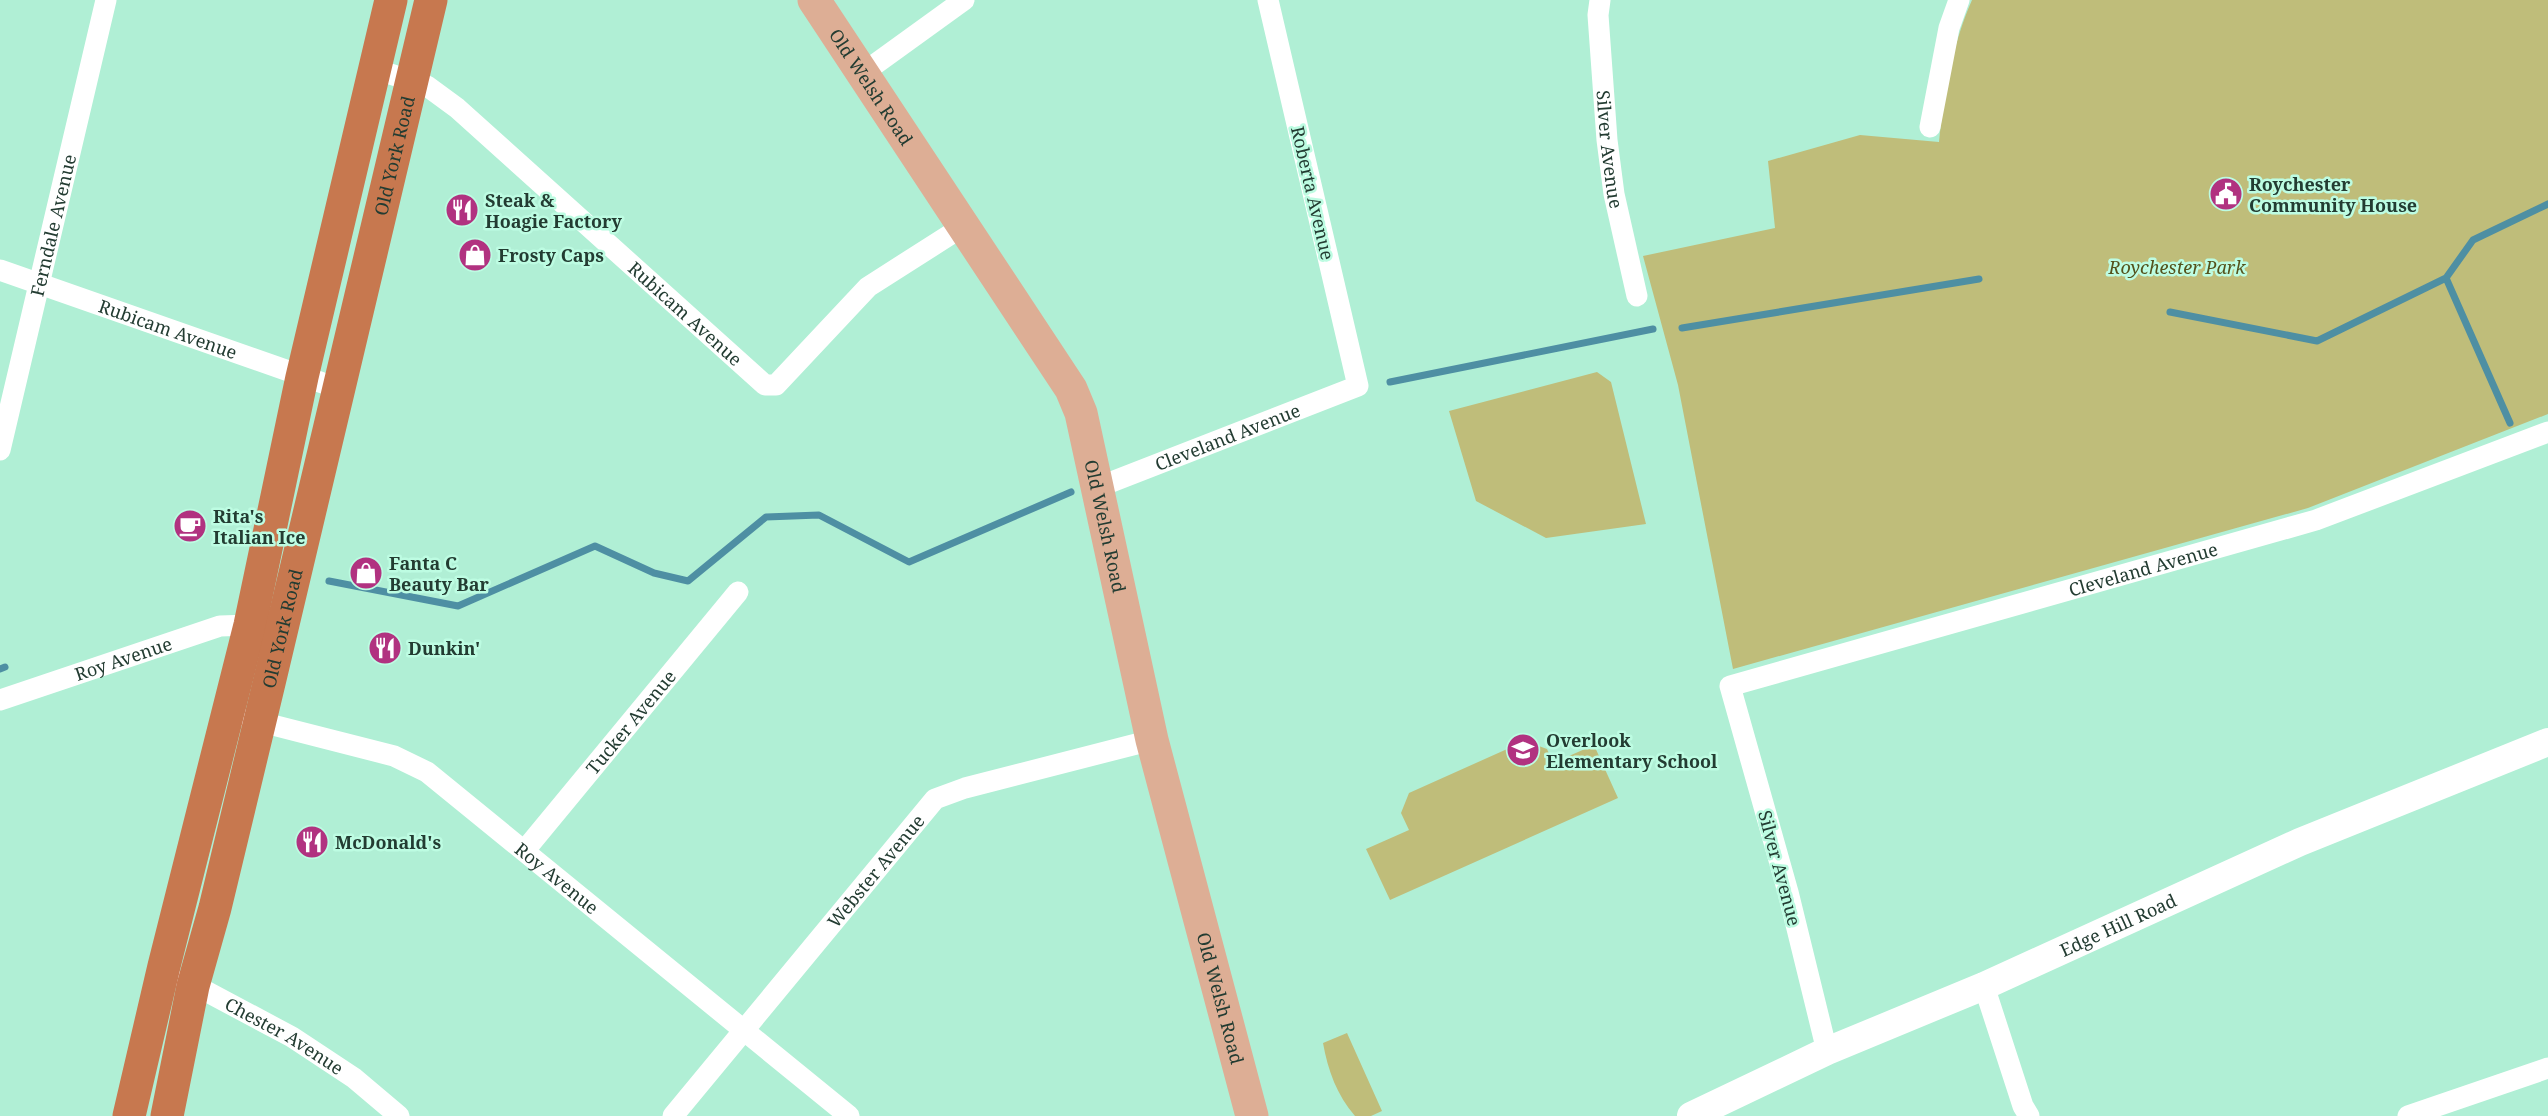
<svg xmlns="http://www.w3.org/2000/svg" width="2548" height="1116" font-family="'Noto Serif',serif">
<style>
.green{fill:#bfbd7a}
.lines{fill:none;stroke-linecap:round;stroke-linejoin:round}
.stream{stroke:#4e8fa3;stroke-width:7}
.street{stroke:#fff;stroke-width:21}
.secondary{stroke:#fff;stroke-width:28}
.primary{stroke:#ddae95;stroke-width:33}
.highway{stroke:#c7784f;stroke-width:33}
.labels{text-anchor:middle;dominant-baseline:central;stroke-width:5;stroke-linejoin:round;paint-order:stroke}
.street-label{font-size:18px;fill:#233c32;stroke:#bdfce2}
.poi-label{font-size:18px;font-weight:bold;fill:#233c32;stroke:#bdfce2;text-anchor:start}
.park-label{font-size:18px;font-style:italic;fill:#54521c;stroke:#bdfce2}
</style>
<rect width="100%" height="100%" fill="#b0efd5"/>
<path class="green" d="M1972,0H2548V414L2308,508L1733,669L1678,385L1643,256L1775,228L1768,161L1860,135L1939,142C1944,94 1952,45 1972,0Z
M1597,372L1611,382L1646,524L1546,538L1476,501L1449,411Z
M1525,741L1547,749L1553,763L1594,745L1618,798L1390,900L1366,849L1409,830L1401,813L1409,793Z
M1347,1033L1382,1111L1371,1116H1355C1337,1095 1328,1071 1323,1043Z"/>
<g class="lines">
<path class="stream" d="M2446,278L2510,423
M2170,312L2317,341L2446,278L2473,240L2548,204
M1682,328L1979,279
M1390,382L1653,329
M329,581L458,606L595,546L654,573L688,581L766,517L819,515L909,562L1071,492
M0,669L5,667"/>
<g class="street">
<path id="s1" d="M1600,0L1598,15L1607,140L1614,194L1637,296"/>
<path id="s2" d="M375,69L427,86L457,108L765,385H776L868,287L962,227"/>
<path d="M863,73L964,0"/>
<path d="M1930,127L1949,28L1959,0"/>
<path id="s3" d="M0,270L337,388"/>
<path id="s4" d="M0,450L106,0"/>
<path id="s5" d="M1096,488L1358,386L1268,0"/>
<path id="s6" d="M0,700L220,626L250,625"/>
<path id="s7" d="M249,719L394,756L427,772L849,1116"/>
<path id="s8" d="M525,850L738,592"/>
<path id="s9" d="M185,980L292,1037L354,1078L399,1116"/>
<path d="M1984,986L2023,1106L2029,1116"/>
<path id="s10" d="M1827,1051L1788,892L1730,686L2316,520L2548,432"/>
<path id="s11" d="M673,1116L935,799L965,788L1152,740"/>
<path d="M2408,1116L2548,1068"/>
</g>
<path class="secondary" id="s12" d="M1691,1116L1827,1051L1984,986L2300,842L2548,742"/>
<path class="primary" id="s13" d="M814,0L1071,389L1081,413L1152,740L1252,1116"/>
<g class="highway">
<path d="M129,1116L164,966L250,625L302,377L391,0"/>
<path id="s14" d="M167,1116L193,986L215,908L270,679L431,0"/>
</g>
</g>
<defs>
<g id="civic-disc" transform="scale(1.725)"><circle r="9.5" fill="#b13280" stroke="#bdfce2"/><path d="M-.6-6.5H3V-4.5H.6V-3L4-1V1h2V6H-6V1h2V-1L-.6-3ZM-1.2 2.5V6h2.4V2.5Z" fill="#fff"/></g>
<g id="restaurant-disc" transform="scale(1.725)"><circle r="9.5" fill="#b13280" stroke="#bdfce2"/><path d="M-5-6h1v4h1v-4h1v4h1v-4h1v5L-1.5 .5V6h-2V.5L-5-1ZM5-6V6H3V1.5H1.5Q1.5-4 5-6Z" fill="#fff"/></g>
<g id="shop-disc" transform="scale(1.725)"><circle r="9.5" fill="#b13280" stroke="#bdfce2"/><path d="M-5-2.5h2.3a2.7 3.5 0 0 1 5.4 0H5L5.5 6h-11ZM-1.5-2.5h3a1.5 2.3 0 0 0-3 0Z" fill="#fff"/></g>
<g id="cafe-disc" transform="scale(1.725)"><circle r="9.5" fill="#b13280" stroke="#bdfce2"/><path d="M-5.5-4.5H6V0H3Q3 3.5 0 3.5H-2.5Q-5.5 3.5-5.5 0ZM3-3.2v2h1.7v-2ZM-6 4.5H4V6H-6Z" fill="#fff"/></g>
<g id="school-disc" transform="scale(1.725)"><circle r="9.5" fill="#b13280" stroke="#bdfce2"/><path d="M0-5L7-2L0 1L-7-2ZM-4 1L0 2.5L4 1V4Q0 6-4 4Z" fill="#fff"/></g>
</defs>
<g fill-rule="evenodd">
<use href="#civic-disc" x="2226" y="194"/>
<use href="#restaurant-disc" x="462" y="210"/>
<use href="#shop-disc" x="475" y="255"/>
<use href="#cafe-disc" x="190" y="526"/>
<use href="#shop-disc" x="366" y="573"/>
<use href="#restaurant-disc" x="385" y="648"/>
<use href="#school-disc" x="1523" y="750"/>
<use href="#restaurant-disc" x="312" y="842"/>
</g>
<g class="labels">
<g class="street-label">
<text stroke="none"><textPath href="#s13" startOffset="104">Old Welsh Road</textPath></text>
<text stroke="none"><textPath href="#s1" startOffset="150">Silver Avenue</textPath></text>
<text stroke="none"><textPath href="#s14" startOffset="987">Old York Road</textPath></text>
<text transform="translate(1313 193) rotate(77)">Roberta Avenue</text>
<text stroke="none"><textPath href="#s4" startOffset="231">Ferndale Avenue</textPath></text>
<text stroke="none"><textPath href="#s2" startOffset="399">Rubicam Avenue</textPath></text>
<text stroke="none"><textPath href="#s3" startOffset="178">Rubicam Avenue</textPath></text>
<text stroke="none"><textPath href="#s5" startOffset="141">Cleveland Avenue</textPath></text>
<text stroke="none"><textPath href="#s13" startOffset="608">Old Welsh Road</textPath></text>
<text stroke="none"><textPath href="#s10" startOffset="807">Cleveland Avenue</textPath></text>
<text stroke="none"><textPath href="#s14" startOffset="501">Old York Road</textPath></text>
<text stroke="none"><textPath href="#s6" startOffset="130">Roy Avenue</textPath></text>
<text stroke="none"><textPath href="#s8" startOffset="166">Tucker Avenue</textPath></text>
<text transform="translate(1780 868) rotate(75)">Silver Avenue</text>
<text stroke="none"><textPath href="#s11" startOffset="318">Webster Avenue</textPath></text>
<text stroke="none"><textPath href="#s7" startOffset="354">Roy Avenue</textPath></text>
<text stroke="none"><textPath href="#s12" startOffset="468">Edge Hill Road</textPath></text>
<text stroke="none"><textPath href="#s13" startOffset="1094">Old Welsh Road</textPath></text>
<text stroke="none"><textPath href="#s9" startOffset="114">Chester Avenue</textPath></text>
</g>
<g class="poi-label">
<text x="2249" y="184">Roychester<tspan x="2249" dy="21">Community House</tspan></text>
<text x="485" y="200">Steak &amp;<tspan x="485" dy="21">Hoagie Factory</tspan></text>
<text x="498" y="255">Frosty Caps</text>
<text x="213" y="516">Rita's<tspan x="213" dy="21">Italian Ice</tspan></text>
<text x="389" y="563">Fanta C<tspan x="389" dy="21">Beauty Bar</tspan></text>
<text x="408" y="648">Dunkin'</text>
<text x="1546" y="740">Overlook<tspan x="1546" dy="21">Elementary School</tspan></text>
<text x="335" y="842">McDonald's</text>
</g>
<g class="park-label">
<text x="2177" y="267">Roychester Park</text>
</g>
</g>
</svg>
